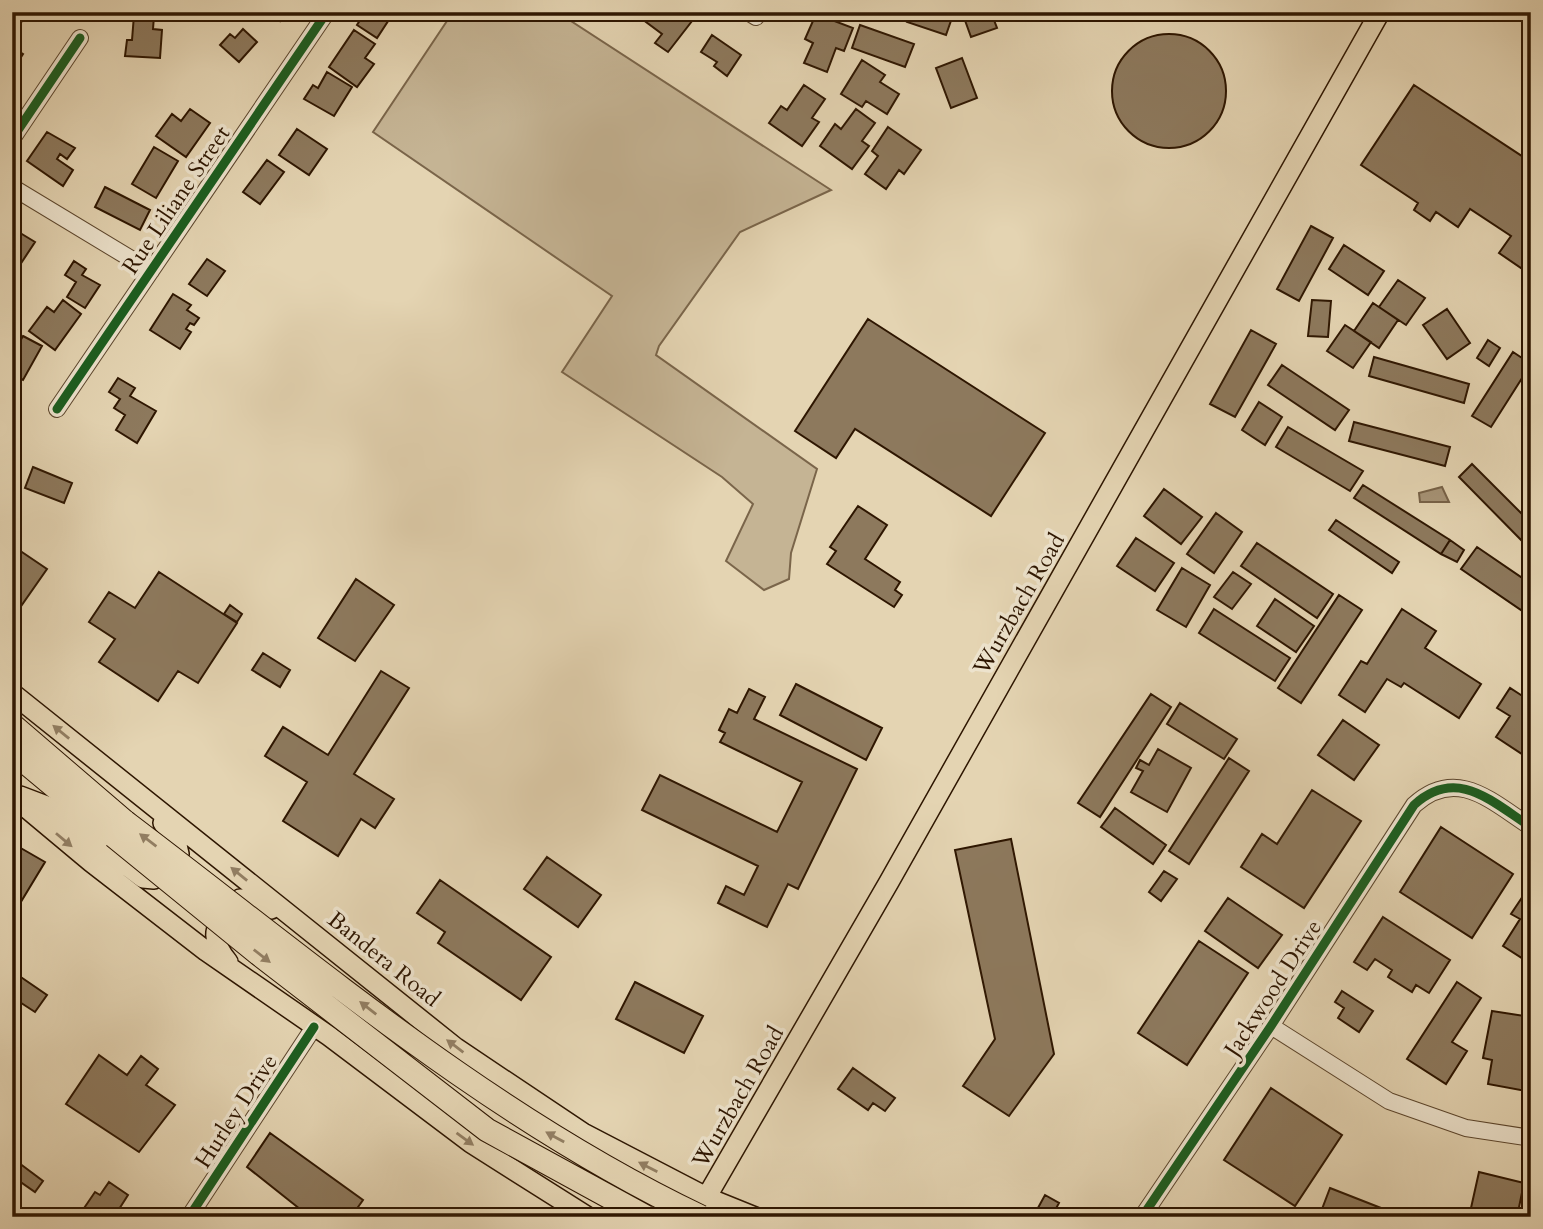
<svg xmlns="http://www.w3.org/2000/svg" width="1543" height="1229" font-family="Cardo,serif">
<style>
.green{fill:#c5b494;stroke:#7a654a;stroke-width:2}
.water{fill:#a69376;stroke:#766147;stroke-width:2}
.building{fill:#8d795d;stroke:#2e1601;stroke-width:2}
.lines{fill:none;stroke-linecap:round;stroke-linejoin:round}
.minor-casing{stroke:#5c462d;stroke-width:18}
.major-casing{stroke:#2e1601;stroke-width:22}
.highway-casing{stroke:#2e1601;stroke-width:25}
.minor{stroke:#ede3cd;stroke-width:16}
.major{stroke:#e4d4b2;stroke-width:19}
.highway{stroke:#e4d4b2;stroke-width:23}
.highway-bridge-casing{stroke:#2e1601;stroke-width:25;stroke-linecap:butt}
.highway-bridge{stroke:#e4d4b2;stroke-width:23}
.cycleway-casing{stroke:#ede3cd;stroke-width:13}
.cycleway{stroke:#1b5e20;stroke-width:9}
.oneway{fill:#927e62}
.labels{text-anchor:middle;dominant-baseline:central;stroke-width:7;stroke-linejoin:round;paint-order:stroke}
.street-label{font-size:23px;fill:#2e1601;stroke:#ede3cd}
</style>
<rect width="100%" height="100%" fill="#e4d4b2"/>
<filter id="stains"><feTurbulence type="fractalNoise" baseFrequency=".00286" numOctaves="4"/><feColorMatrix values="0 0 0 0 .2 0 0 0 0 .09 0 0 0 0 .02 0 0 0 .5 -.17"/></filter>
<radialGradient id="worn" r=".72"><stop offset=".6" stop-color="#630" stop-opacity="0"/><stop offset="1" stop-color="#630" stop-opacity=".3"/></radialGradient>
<path class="green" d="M453,12H557L831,190L740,232L659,346L656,355L817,469L791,553L789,579L764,590L726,561L753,504L722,477L562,372L612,296L373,132Z"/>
<path class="water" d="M1442,487L1449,502H1420L1419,493Z"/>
<path class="building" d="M12,12H27L14,35L12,33Z
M267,12H286L280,21Z
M365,12H394L377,38L357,25Z
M641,12H678L692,21L668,52L655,43L662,34L638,16Z
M911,12H954L946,35L907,22Z
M962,12H1014L994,20L997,28L971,37Z
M816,14L853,28L844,51L836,48L827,72L804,63L813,43L805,39Z
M134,15L154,16L153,29L162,30L160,58L125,56L127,40H132Z
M860,25L914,44L905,67L852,48Z
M243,29L257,42L239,62L220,45L230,34L235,38Z
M354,30L375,44L365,58L374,64L357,87L329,67Z
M1112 91a57 57 0 1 1 114 0a57 57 0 1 1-114 0Z
M712,35L741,55L727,76L714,66L717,62L701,52Z
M12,47L23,54L12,71Z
M962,58L977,98L951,108L936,68Z
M862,60L885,75L880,82L899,94L887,114L866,101L862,107L841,94Z
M327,72L352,87L334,116L304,99L313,85L318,88Z
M804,85L825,99L812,118L819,122L802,146L769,123L781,106L787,110Z
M1414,85L1531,162V275L1499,253L1511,236L1470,209L1458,227L1436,212L1430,221L1414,210L1418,203L1361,165Z
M190,109L210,123L186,157L156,136L172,114L181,121Z
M856,109L875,123L862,141L869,146L852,169L820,146L835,124L841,129Z
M888,127L921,150L904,174L899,170L886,189L865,174L878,156L872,151Z
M297,129L327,149L309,175L279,155Z
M47,132L75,148L67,159L60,154L57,159L73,170L63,186L27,161Z
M154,147L178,161L156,198L132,184Z
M267,160L284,172L260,204L243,192Z
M105,187L150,210L140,230L95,207Z
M1311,226L1333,238L1299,301L1277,289Z
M12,228L35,242L14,274L12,273Z
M1344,245L1384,271L1368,295L1329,269Z
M207,259L225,271L207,296L189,284Z
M74,261L86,269L82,275L100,285L85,308L67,297L76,282L65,275Z
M1398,280L1425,298L1406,325L1379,307Z
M173,294L191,305L187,310L199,318L194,325L190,323L186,329L191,332L180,349L150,330Z
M63,300L81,314L55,350L29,331L47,307L54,312Z
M1312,300L1331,301L1328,337L1308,336Z
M1373,303L1398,320L1379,348L1354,331Z
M1447,309L1470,343L1447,359L1423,325Z
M868,319L1045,433L991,516L855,429L836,458L795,431Z
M1345,325L1371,342L1353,368L1327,351Z
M1251,330L1276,344L1235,417L1210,404Z
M23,336L42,346L23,380L12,374V355Z
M1488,340L1500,348L1489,366L1477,358Z
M1513,352L1531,364L1491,427L1472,416Z
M1374,357L1469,384L1464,403L1369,376Z
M1282,365L1349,410L1335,430L1268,385Z
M118,378L135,388L130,396L156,411L137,443L116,430L125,415L114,408L120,399L109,392Z
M1259,402L1282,417L1265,445L1242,430Z
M1354,422L1450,447L1445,466L1349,441Z
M1288,427L1363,471L1350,491L1276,447Z
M1472,464L1531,523V542L1527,546L1459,477Z
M33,467L72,483L64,503L25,488Z
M1363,485L1450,540L1441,554L1354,498Z
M1164,489L1202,517L1181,544L1144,516Z
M858,506L887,525L865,559L900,582L895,590L902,595L894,607L827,564L836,551L830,547Z
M1216,513L1242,532L1214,573L1187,554Z
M1336,520L1399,562L1392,573L1329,530Z
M1136,538L1174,563L1155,591L1117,566Z
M1450,540L1464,550L1457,562L1441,554Z
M1257,543L1333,594L1317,618L1241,566Z
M13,546L47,569L12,619V546Z
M1477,547L1531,584V617L1461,569Z
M1182,568L1210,585L1186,627L1157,610Z
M159,572L237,623L198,683L178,671L158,701L99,662L115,639L89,622L109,592L135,608Z
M1233,572L1251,584L1232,609L1214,597Z
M356,579L394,605L355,661L318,638Z
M1339,595L1362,610L1301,703L1278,688Z
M1275,599L1314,626L1296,652L1257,626Z
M230,605L242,614L237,622L224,614Z
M1214,609L1290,658L1275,681L1199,633Z
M1402,609L1436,631L1425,648L1481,684L1459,718L1404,683L1401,687L1387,679L1365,712L1339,695L1361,661L1367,664Z
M263,653L290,670L280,687L252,670Z
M381,671L409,688L354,774L394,799L375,828L361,819L338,856L283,821L307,782L265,756L283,727L328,755Z
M796,684L882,728L866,760L780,715Z
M1531,687V760L1496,737L1510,716L1497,708L1510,688L1524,697Z
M749,689L765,697L754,719L857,769L798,889L788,884L767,927L718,903L726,886L744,895L758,866L642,810L660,775L777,832L802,782L720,742L725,733L719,730L729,709L737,713Z
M1151,694L1171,707L1100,817L1078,803Z
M1180,703L1237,739L1224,759L1167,724Z
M1343,720L1379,745L1354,780L1318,755Z
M1158,749L1191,768L1167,812L1131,792L1143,771L1136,768L1140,760L1149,765Z
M1229,758L1249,771L1189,864L1169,851Z
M1312,790L1361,821L1304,908L1241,867L1262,834L1277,844Z
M1115,808L1166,845L1153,864L1101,827Z
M1441,827L1513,874L1472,938L1400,892Z
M1011,839L1054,1054L1009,1116L963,1086L995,1039L955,850Z
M12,843L45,862L13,915H12Z
M547,857L601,895L578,927L524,889Z
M1164,871L1177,879L1161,901L1149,892Z
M440,880L551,957L521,1000L438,943L445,932L417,913Z
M1531,884V964L1503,946L1520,919L1511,914Z
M1228,898L1282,935L1258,968L1205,931Z
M1383,917L1450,960L1429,993L1416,985L1412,992L1388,977L1392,970L1375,959L1367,970L1354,962Z
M1199,941L1248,973L1187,1065L1138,1033Z
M12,971L47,995L35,1012L12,997Z
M635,982L703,1016L684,1053L616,1019Z
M1457,982L1481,998L1452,1042L1467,1051L1446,1084L1407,1059Z
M1342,991L1373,1011L1359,1032L1338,1018L1344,1008L1335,1002Z
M1492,1011L1531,1017V1092L1488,1084L1492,1060L1483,1058Z
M99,1055L127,1075L141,1056L158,1069L146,1085L175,1105L139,1152L66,1104Z
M853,1068L895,1098L885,1111L873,1103L868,1110L838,1089Z
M1271,1088L1342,1135L1295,1206L1224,1160Z
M270,1133L363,1200L351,1217H310L247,1167Z
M15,1160L43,1181L35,1192L12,1176Z
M1479,1172L1524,1183L1517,1217H1469Z
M109,1182L128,1195L114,1217H78L95,1192L100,1195Z
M1330,1188L1404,1217H1319Z
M1045,1195L1059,1203L1053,1214L1056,1217H1033Z"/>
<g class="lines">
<g class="minor-casing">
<path id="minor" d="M748,12L756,17
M12,139L80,38
M12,187L151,271
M57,409L327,12
M1271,1026L1389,1101L1466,1128L1531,1138
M189,1217L314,1027
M1142,1217L1271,1026L1414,805C1457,766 1492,802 1531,827"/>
</g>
<g class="major-casing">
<path id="major" d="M12,693L456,1048L583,1133L708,1198L755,1217
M12,796L91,862L206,951L329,1036L471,1143L588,1217
M20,796L49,807L143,878L154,879L167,870L179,854L175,836L163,823
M228,962C206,936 216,920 240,899L260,902L271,909
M695,1217L889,882L1380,12"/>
</g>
<g class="highway-casing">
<path id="highway" d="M12,725L125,822
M12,751L114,836"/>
</g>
<use href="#minor" class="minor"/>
<use href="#major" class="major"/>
<use href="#highway" class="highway"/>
<g class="highway-bridge-casing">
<path id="highway-bridge" d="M125,822C310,962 489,1116 701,1217
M114,836L259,954L487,1130L646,1217"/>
</g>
<use href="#highway-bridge" class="highway-bridge"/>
<g class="cycleway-casing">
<path id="cycleway" d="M12,139L80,38
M57,409L327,12
M189,1217L314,1027
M1142,1217L1271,1026L1414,805C1457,766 1492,802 1531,827"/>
</g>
<use href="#cycleway" class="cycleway"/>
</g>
<defs><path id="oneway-solid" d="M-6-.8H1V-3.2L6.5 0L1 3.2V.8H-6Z" transform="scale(1.75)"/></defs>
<g class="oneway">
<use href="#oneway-solid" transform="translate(61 732) rotate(-141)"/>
<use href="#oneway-solid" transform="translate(64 840) rotate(40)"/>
<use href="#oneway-solid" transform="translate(148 840) rotate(-143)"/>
<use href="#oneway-solid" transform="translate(239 874) rotate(-141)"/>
<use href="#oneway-solid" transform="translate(262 956) rotate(38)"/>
<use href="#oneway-solid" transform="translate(368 1008) rotate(-142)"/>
<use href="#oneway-solid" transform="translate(455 1046) rotate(-143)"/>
<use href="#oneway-solid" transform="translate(555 1137) rotate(-151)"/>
<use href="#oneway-solid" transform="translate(465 1139) rotate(36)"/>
<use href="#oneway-solid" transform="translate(648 1167) rotate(-153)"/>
</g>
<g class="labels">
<g class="street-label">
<text transform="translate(176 200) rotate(-56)">Rue Liliane Street</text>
<text transform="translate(1019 604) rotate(-60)">Wurzbach Road</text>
<text transform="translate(384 959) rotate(39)">Bandera Road</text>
<text transform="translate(1273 988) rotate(-57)">Jackwood Drive</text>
<text transform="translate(738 1097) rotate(-60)">Wurzbach Road</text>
<text transform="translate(236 1111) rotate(-57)">Hurley Drive</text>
</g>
</g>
<rect width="1543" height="1229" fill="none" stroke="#e4d4b2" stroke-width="42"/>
<rect x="14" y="14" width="1515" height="1201" fill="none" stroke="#2e1601" stroke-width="3.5"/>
<rect x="21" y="21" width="1501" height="1187" fill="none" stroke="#2e1601" stroke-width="2"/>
<rect width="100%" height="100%" filter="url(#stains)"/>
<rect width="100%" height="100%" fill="url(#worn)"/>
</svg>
